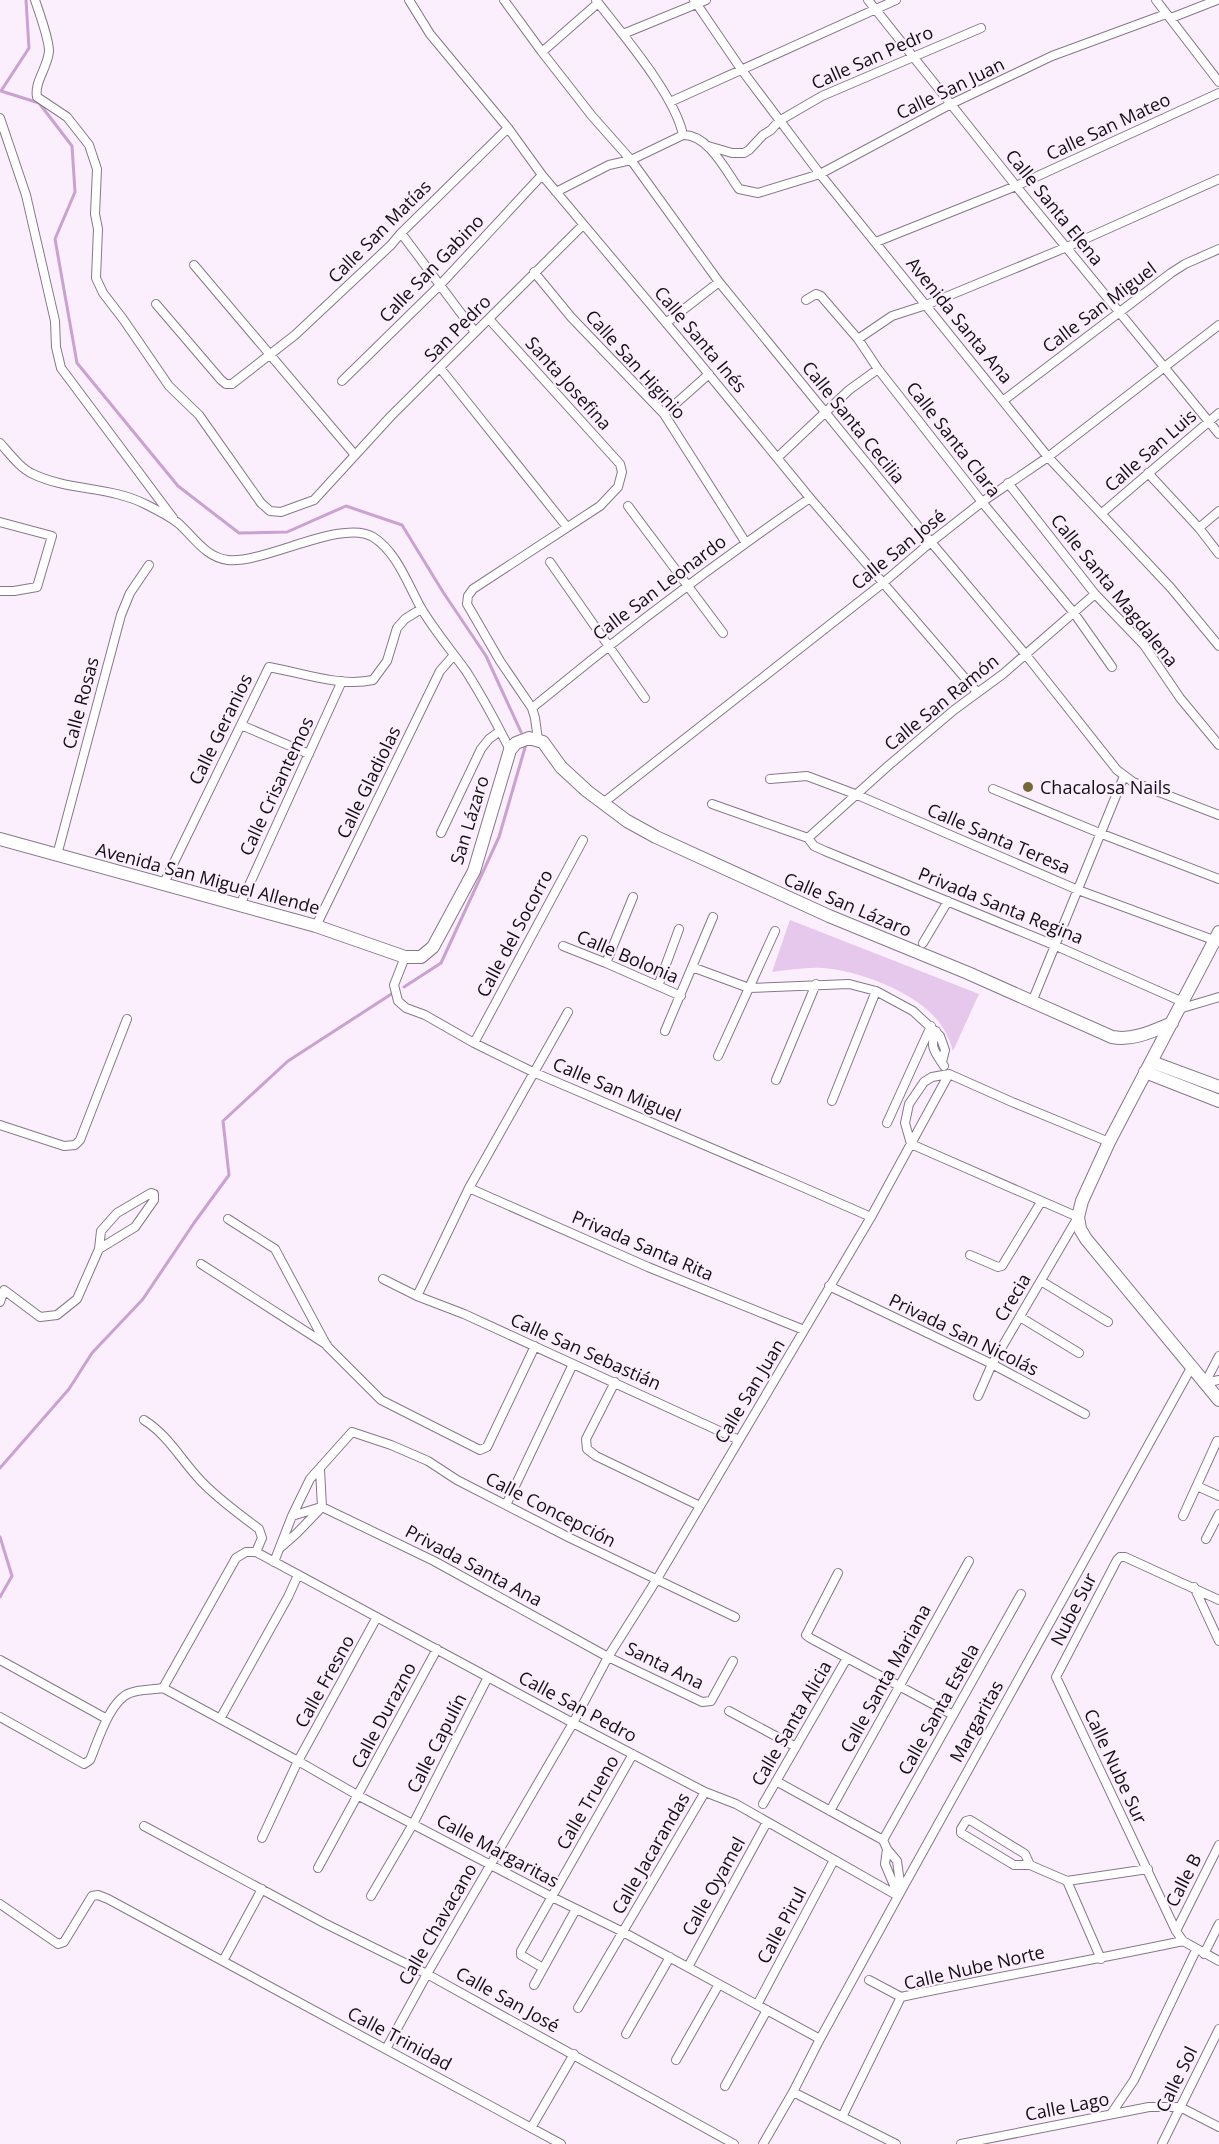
<svg xmlns="http://www.w3.org/2000/svg" width="1219" height="2144" font-family="'Open Sans',sans-serif">
<style>
.green{fill:#e6c8ec}
.lines{fill:none;stroke-linecap:round;stroke-linejoin:round}
.stream{stroke:#caa2d1;stroke-width:3}
.street-casing{stroke:#867889;stroke-width:10}
.secondary-casing{stroke:#867889;stroke-width:14}
.street{stroke:#fff;stroke-width:8}
.secondary{stroke:#fff;stroke-width:12}
.poi-dot{fill:#766836;stroke:#fbeefd;stroke-width:2}
.labels{text-anchor:middle;dominant-baseline:central;stroke-width:4.5;stroke-linejoin:round;paint-order:stroke}
.street-label{font-size:18px;fill:#130e14;stroke:#fbeefd}
.poi-label{font-size:18px;fill:#130e14;stroke:#fbeefd;text-anchor:start}
</style>
<rect width="100%" height="100%" fill="#fbeefd"/>
<path class="green" d="M790,920L979,994L953,1051C950,1041 946,1031 939,1022C916,992 860,971 823,968C806,967 789,970 772,972Z"/>
<g class="lines">
<path class="stream" d="M26,0L29,48L1,91L39,103L72,146L75,192L55,239L77,363L178,486L239,533L287,532L346,506L402,525L443,592L486,656L521,732
M404,987L441,963L499,837L526,744
M0,1468L69,1389L92,1353L143,1299L194,1223L229,1175L223,1121L288,1061L393,993
M0,1537L12,1576L0,1597"/>
<g class="street-casing">
<path id="street" d="M35,0C39,12 49,39 49,51C48,67 34,82 37,97L67,117L89,145L97,169L95,214L98,229L96,278L103,293L123,319L169,386L199,415L261,503L270,511L281,512L314,500L391,416L583,225
M409,0L430,34L508,128L542,175L693,355L810,498L977,692
M504,0L542,52L592,116L631,160L719,282L931,542L1026,655L1117,770L1133,782L1219,815
M596,0C622,34 675,95 683,135C708,134 726,171 739,189L758,193L820,174L951,104L1052,56L1166,14
M694,0L741,69L820,174L1048,457L1171,588L1219,646
M868,0L1016,186L1219,434
M1156,0L1219,82
M1171,18L1217,0
M623,34L706,0
M542,52L598,3
M670,102L896,0
M0,118L26,195L55,321L56,347L61,368L173,518
M708,146L732,153H744L749,150L763,135L771,130L779,121L822,96L981,28
M556,192L609,165L631,160L683,135
M401,233L475,332
M876,242L1016,186L1219,93
M194,265L355,455
M534,272L571,317L664,414L746,543
M806,300L816,294L821,296L858,339L878,369L982,502L1074,613L1112,667
M156,304L221,380L226,384H232L295,335L391,245L401,233L508,128
M489,319L620,464L622,472L618,487L600,506L473,589L468,596L467,604L500,661L532,708L535,718L538,740
M666,323L719,282
M858,339L892,316L926,305L1067,247L1219,179
M440,368L567,527
M342,381L440,285L542,175
M1004,400L1171,273L1185,264L1219,249
M664,414L709,374
M0,443C10,454 20,468 33,474C68,491 111,486 147,505C157,510 169,516 178,523C194,537 205,557 228,560C264,564 342,518 373,537C397,552 408,585 421,608C434,630 451,650 466,671C482,696 497,724 510,750
M778,457L849,390L878,369
M1148,473L1199,528L1219,554
M1008,483L1095,594L1144,645L1180,698L1219,745
M628,506L723,633
M1102,513L1219,413
M0,522L52,536L37,587L14,591H0
M1199,528L1219,511
M550,562L645,698
M532,708C622,634 714,564 810,498
M241,725L309,754
M770,779L807,776L855,794L1078,890L1219,942
M993,789L1102,834L1219,879
M603,803L883,583L931,542L982,502L1048,457L1219,325
M712,804L808,838
M441,833L481,749L489,739L500,731
M808,838L814,846L825,851L1054,945L1183,1002
M808,838L888,766L954,710L1003,674L1095,594
M57,855L121,615L130,593L149,565
M163,885L269,667C302,673 340,687 373,680L387,661L397,628L405,619L421,609
M240,905L342,681
M316,926L440,671L454,655
M923,943L948,901
M563,946L606,963L681,996
M405,957L394,985L398,1001L406,1008L425,1015L474,1043L533,1072L784,1179L871,1217
M606,963L633,897
M692,967L749,988L849,984L876,991L913,1011L940,1036L945,1050L942,1062
M658,986L679,929
M1032,1002L1124,776
M1179,1009L1219,997
M665,1031L713,917
M936,1031C929,1047 935,1052 944,1066
M474,1043L583,840
M718,1056L775,931
M776,1080L816,984
M832,1101L876,991
M887,1123L931,1026
M0,1125L64,1146L75,1145L80,1140L127,1019
M469,1188L648,1267L804,1330
M228,1219L275,1249L327,1346L381,1400L480,1450L487,1447L535,1346
M970,1255L998,1267L1002,1266L1041,1202
M201,1264L327,1345
M383,1279L417,1296L464,1314L739,1440
M1041,1281L1108,1322
M829,1286L992,1364L1085,1414
M417,1296L469,1188L568,1012
M0,1302L4,1290L40,1317L57,1315L77,1299L99,1249L135,1227L154,1200V1194L151,1193L117,1213L101,1231L99,1249
M1020,1317L1079,1353
M615,1382L586,1439L587,1449L596,1456L700,1506
M1205,1383L1219,1356
M1205,1383L1219,1380
M978,1396L992,1364L1078,1217L911,1144L905,1123L909,1104L924,1082L932,1077L949,1074L1012,1102L1109,1142
M144,1420C169,1436 181,1460 201,1481C218,1499 239,1514 259,1529L262,1538L256,1552
M1197,1486L1219,1496
M506,1505L573,1364
M322,1507L434,1561L608,1657L702,1702L711,1701L733,1661
M292,1516L321,1507
M1183,1516L1217,1441
M1206,1539L1219,1514
M280,1548L297,1533L322,1507L320,1470
M274,1562L292,1516L310,1479L352,1432L391,1445L428,1461L457,1480L570,1538L735,1617
M838,1573L806,1635L810,1638L953,1715
M1194,1587L1219,1641
M1219,1600L1125,1557H1120L1117,1560L1056,1677L1176,1931L1183,1941L1219,1961
M0,1660L107,1719
M163,1688L236,1558L246,1552H256L573,1723L705,1792L736,1804L898,1896
M163,1688L298,1761L359,1796L552,1897L623,1932L820,2039
M729,1711L796,1747
M0,1717L84,1764L90,1760C98,1741 110,1700 130,1693C139,1689 152,1690 163,1688
M220,1719L288,1597L298,1575
M776,1781L883,1840L887,1849L897,1861L901,1890
M763,1804L847,1658
M830,1811L969,1561
M144,1826L324,1923L427,1974L734,2144
M262,1838L298,1761L377,1617
M883,1840L1021,1594
M887,1849L885,1864L898,1895
M1030,1865L1025,1854L970,1820L966,1821L961,1829V1833L966,1836L1014,1865H1030L1067,1881
M318,1868L437,1649
M1067,1881L1101,1959
M1067,1881L1148,1869
M371,1896L413,1824L488,1677
M0,1904L58,1944L64,1942L92,1896L98,1895L108,1899L561,2144
M1176,1931L1219,1845
M1204,1954L1219,1924
M223,1961L262,1889
M688,1967L767,1822
M543,1968L521,1955V1951L633,1754
M869,1980L901,1997
M534,1985L576,1909
M901,1997C995,1977 1089,1961 1183,1941
M757,2005L834,1860
M578,2008L705,1792
M626,2034L670,1957
M386,2049L427,1974L573,1723L608,1657L657,1579L871,1217L949,1074
M676,2060L719,1984
M725,2086L767,2010
M793,2092L896,2144
M1111,2114L1134,2080L1196,1950
M842,2117L901,1997
M531,2128L574,2054
M763,2144L793,2092L820,2039L901,1891L1191,1368
M961,2144L1149,2107H1180L1219,2127
M1162,2144L1219,2029"/>
</g>
<g class="secondary-casing">
<path id="secondary" d="M0,839L316,926L405,957H421L433,947L474,871L510,750L516,743L529,738L543,742L561,767L587,791L627,821L656,837L829,916L968,973L1112,1037C1133,1041 1153,1031 1172,1023
M1219,932L1109,1142L1082,1201L1078,1217L1080,1229L1086,1239L1219,1400
M1152,1062L1219,1087
M1145,1072L1219,1101"/>
</g>
<use href="#street" class="street"/>
<use href="#secondary" class="secondary"/>
</g>
<circle class="poi-dot" cx="1028" cy="787" r="6"/>
<g class="labels">
<g class="street-label">
<text transform="translate(872 57) rotate(-24)">Calle San Pedro</text>
<text transform="translate(950 88) rotate(-26)">Calle San Juan</text>
<text transform="translate(1108 126) rotate(-25)">Calle San Mateo</text>
<text transform="translate(1055 207) rotate(51)">Calle Santa Elena</text>
<text transform="translate(379 231) rotate(-45)">Calle San Matías</text>
<text transform="translate(431 268) rotate(-46)">Calle San Gabino</text>
<text transform="translate(1099 307) rotate(-37)">Calle San Miguel</text>
<text transform="translate(960 320) rotate(51)">Avenida Santa Ana</text>
<text transform="translate(457 328) rotate(-45)">San Pedro</text>
<text transform="translate(701 339) rotate(50)">Calle Santa Inés</text>
<text transform="translate(636 364) rotate(48)">Calle San Higinio</text>
<text transform="translate(569 383) rotate(48)">Santa Josefina</text>
<text transform="translate(854 422) rotate(51)">Calle Santa Cecilia</text>
<text transform="translate(954 439) rotate(52)">Calle Santa Clara</text>
<text transform="translate(1150 450) rotate(-41)">Calle San Luis</text>
<text transform="translate(898 549) rotate(-39)">Calle San José</text>
<text transform="translate(659 587) rotate(-37)">Calle San Leonardo</text>
<text transform="translate(1115 590) rotate(51)">Calle Santa Magdalena</text>
<text transform="translate(941 702) rotate(-39)">Calle San Ramón</text>
<text transform="translate(80 703) rotate(-75)">Calle Rosas</text>
<text transform="translate(220 729) rotate(-64)">Calle Geranios</text>
<text transform="translate(368 782) rotate(-64)">Calle Gladiolas</text>
<text transform="translate(276 786) rotate(-65)">Calle Crisantemos</text>
<text transform="translate(469 820) rotate(-73)">San Lázaro</text>
<text transform="translate(999 838) rotate(23)">Calle Santa Teresa</text>
<text transform="translate(208 878) rotate(15)">Avenida San Miguel Allende</text>
<text transform="translate(848 904) rotate(23)">Calle San Lázaro</text>
<text transform="translate(1001 905) rotate(22)">Privada Santa Regina</text>
<text transform="translate(514 933) rotate(-62)">Calle del Socorro</text>
<text transform="translate(628 956) rotate(23)">Calle Bolonia</text>
<text transform="translate(617 1089) rotate(23)">Calle San Miguel</text>
<text transform="translate(643 1245) rotate(23)">Privada Santa Rita</text>
<text transform="translate(1012 1297) rotate(-59)">Crecia</text>
<text transform="translate(964 1334) rotate(26)">Privada San Nicolás</text>
<text transform="translate(586 1351) rotate(24)">Calle San Sebastián</text>
<text transform="translate(749 1391) rotate(-59)">Calle San Juan</text>
<text transform="translate(551 1509) rotate(27)">Calle Concepción</text>
<text transform="translate(474 1565) rotate(28)">Privada Santa Ana</text>
<text transform="translate(1073 1609) rotate(-63)">Nube Sur</text>
<text transform="translate(665 1665) rotate(26)">Santa Ana</text>
<text transform="translate(885 1678) rotate(-61)">Calle Santa Mariana</text>
<text transform="translate(324 1681) rotate(-61)">Calle Fresno</text>
<text transform="translate(578 1706) rotate(28)">Calle San Pedro</text>
<text transform="translate(938 1709) rotate(-61)">Calle Santa Estela</text>
<text transform="translate(383 1715) rotate(-62)">Calle Durazno</text>
<text transform="translate(976 1721) rotate(-61)">Margaritas</text>
<text transform="translate(791 1723) rotate(-60)">Calle Santa Alicia</text>
<text transform="translate(436 1743) rotate(-63)">Calle Capulín</text>
<text transform="translate(1116 1766) rotate(65)">Calle Nube Sur</text>
<text transform="translate(587 1802) rotate(-60)">Calle Trueno</text>
<text transform="translate(498 1850) rotate(28)">Calle Margaritas</text>
<text transform="translate(650 1853) rotate(-60)">Calle Jacarandas</text>
<text transform="translate(1183 1880) rotate(-63)">Calle B</text>
<text transform="translate(713 1886) rotate(-61)">Calle Oyamel</text>
<text transform="translate(437 1924) rotate(-60)">Calle Chavacano</text>
<text transform="translate(781 1925) rotate(-62)">Calle Pirul</text>
<text transform="translate(974 1967) rotate(-13)">Calle Nube Norte</text>
<text transform="translate(508 1999) rotate(29)">Calle San José</text>
<text transform="translate(400 2038) rotate(28)">Calle Trinidad</text>
<text transform="translate(1176 2079) rotate(-64)">Calle Sol</text>
<text transform="translate(1067 2106) rotate(-11)">Calle Lago</text>
</g>
<g class="poi-label">
<text x="1040" y="787">Chacalosa Nails</text>
</g>
</g>
</svg>
